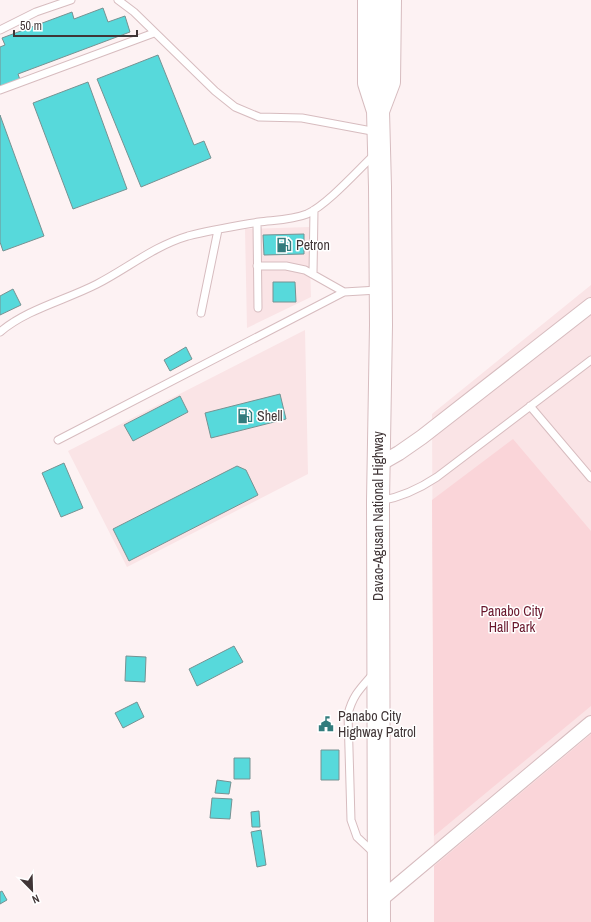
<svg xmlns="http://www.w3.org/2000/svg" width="591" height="922" font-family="'Archivo Narrow',sans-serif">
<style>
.built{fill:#fae4e6}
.green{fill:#fad5d9}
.building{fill:#57d9db;stroke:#769292}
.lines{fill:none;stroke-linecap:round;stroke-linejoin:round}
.service-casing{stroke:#d7bcbf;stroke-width:9}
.minor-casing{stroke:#d7bcbf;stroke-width:16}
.trunk-casing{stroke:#d7bcbf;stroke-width:24}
.service{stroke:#fff;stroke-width:7}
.minor{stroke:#fff;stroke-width:14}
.trunk{stroke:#fff;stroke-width:22}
.labels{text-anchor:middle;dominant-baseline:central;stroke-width:3;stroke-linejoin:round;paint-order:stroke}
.poi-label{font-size:14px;fill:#403536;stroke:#fff;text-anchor:start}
.street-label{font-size:14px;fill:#403536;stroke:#fff}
.park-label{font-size:14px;fill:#69172c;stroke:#fff}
</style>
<rect width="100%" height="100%" fill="#fdf2f3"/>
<path class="built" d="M309,227L311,297L247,328L245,229Z
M591,285V734L434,866L432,414Z
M305,330L308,474L127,567L68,451Z"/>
<path class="green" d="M513,439L591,531V706L434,836L432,500Z
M591,734V922H434V866Z"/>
<path class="building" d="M103,8L108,22L125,16L130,32L18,74L20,80L0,87V47L5,45L2,38L72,12L74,19Z
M158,55L194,145L204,141L211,158L141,187L97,79Z
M88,82L127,189L73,209L33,103Z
M0,115L44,236L3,251L0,242Z
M304,234V254L264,255L263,235Z
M273,282H295L296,302H273Z
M13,289L21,305L0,315V296Z
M186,347L192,359L170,371L164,360Z
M280,394L286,419L211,438L205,413Z
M180,396L188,412L133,441L124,425Z
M64,463L83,508L61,517L42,473Z
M237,466L246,470L258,495L129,561L113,529Z
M234,646L243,662L197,686L189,669Z
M126,656L146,657L145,682L125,681Z
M137,702L144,717L123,728L115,713Z
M321,750H339V780H321Z
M234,758H250V779H234Z
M217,780L231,782L229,794L215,793Z
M212,798L232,799L230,819L210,818Z
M259,811L260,827H252L251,812Z
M261,830L266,865L257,867L251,832Z
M2,891L7,900L0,904V892Z"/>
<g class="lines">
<g class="service-casing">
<path id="service" d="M118,0L134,12L215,91L235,107L259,117L302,118L377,132
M0,30L36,12L71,0
M0,90L154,33
M257,223L258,308
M257,266H286L305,270L344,292
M313,274L314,210
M201,313L218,230
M0,332C27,309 66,300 97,284C128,268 154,246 188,236C211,230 236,226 259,222C275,220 292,220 307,214C328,204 357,171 375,154
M530,406L591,478
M58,440L344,292L378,290
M380,501C402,497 419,489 437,477L591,360
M373,674C360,689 353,695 348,714L351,820L357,837L374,853"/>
</g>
<g class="minor-casing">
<path id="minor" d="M378,465L399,453L422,437L591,305
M379,901L591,723"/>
</g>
<g class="trunk-casing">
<path id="trunk" d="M369,0V83L378,111L380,187L381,325L378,501L379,922
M378,111L389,82L390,0"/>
</g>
<use href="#service" class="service"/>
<use href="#minor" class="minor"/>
<use href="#trunk" class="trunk"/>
</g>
<defs>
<g id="fuel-bare" transform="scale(1.2)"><path d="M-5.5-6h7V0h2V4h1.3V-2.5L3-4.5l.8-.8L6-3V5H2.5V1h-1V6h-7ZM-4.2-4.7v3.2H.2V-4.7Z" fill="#327c7d" stroke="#fff" stroke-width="2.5" paint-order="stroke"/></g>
<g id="civic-bare" transform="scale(1.2)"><path d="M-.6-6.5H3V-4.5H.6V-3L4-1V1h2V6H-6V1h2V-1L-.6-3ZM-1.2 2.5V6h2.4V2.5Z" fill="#327c7d" stroke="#fff" stroke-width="2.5" paint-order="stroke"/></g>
</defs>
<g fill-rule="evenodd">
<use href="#fuel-bare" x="284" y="245"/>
<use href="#fuel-bare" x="245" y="416"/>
<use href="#civic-bare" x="326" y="724"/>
</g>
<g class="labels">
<g class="poi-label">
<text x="296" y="245">Petron</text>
<text x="257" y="416">Shell</text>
<text x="338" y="716">Panabo City<tspan x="338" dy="16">Highway Patrol</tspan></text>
</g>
<g class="street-label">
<text transform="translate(378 516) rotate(-90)">Davao-Agusan National Highway</text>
</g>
<g class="park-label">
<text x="512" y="611">Panabo City<tspan x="512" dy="16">Hall Park</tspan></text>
</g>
</g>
<g transform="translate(32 890) rotate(157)" stroke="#ffffff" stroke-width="3" paint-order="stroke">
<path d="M0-3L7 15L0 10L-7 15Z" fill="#403536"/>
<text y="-6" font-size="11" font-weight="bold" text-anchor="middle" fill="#403536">N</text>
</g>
<path d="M14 30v6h123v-6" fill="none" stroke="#403536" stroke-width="2"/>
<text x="20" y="30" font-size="12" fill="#403536" stroke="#ffffff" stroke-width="3" paint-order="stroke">50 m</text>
</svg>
